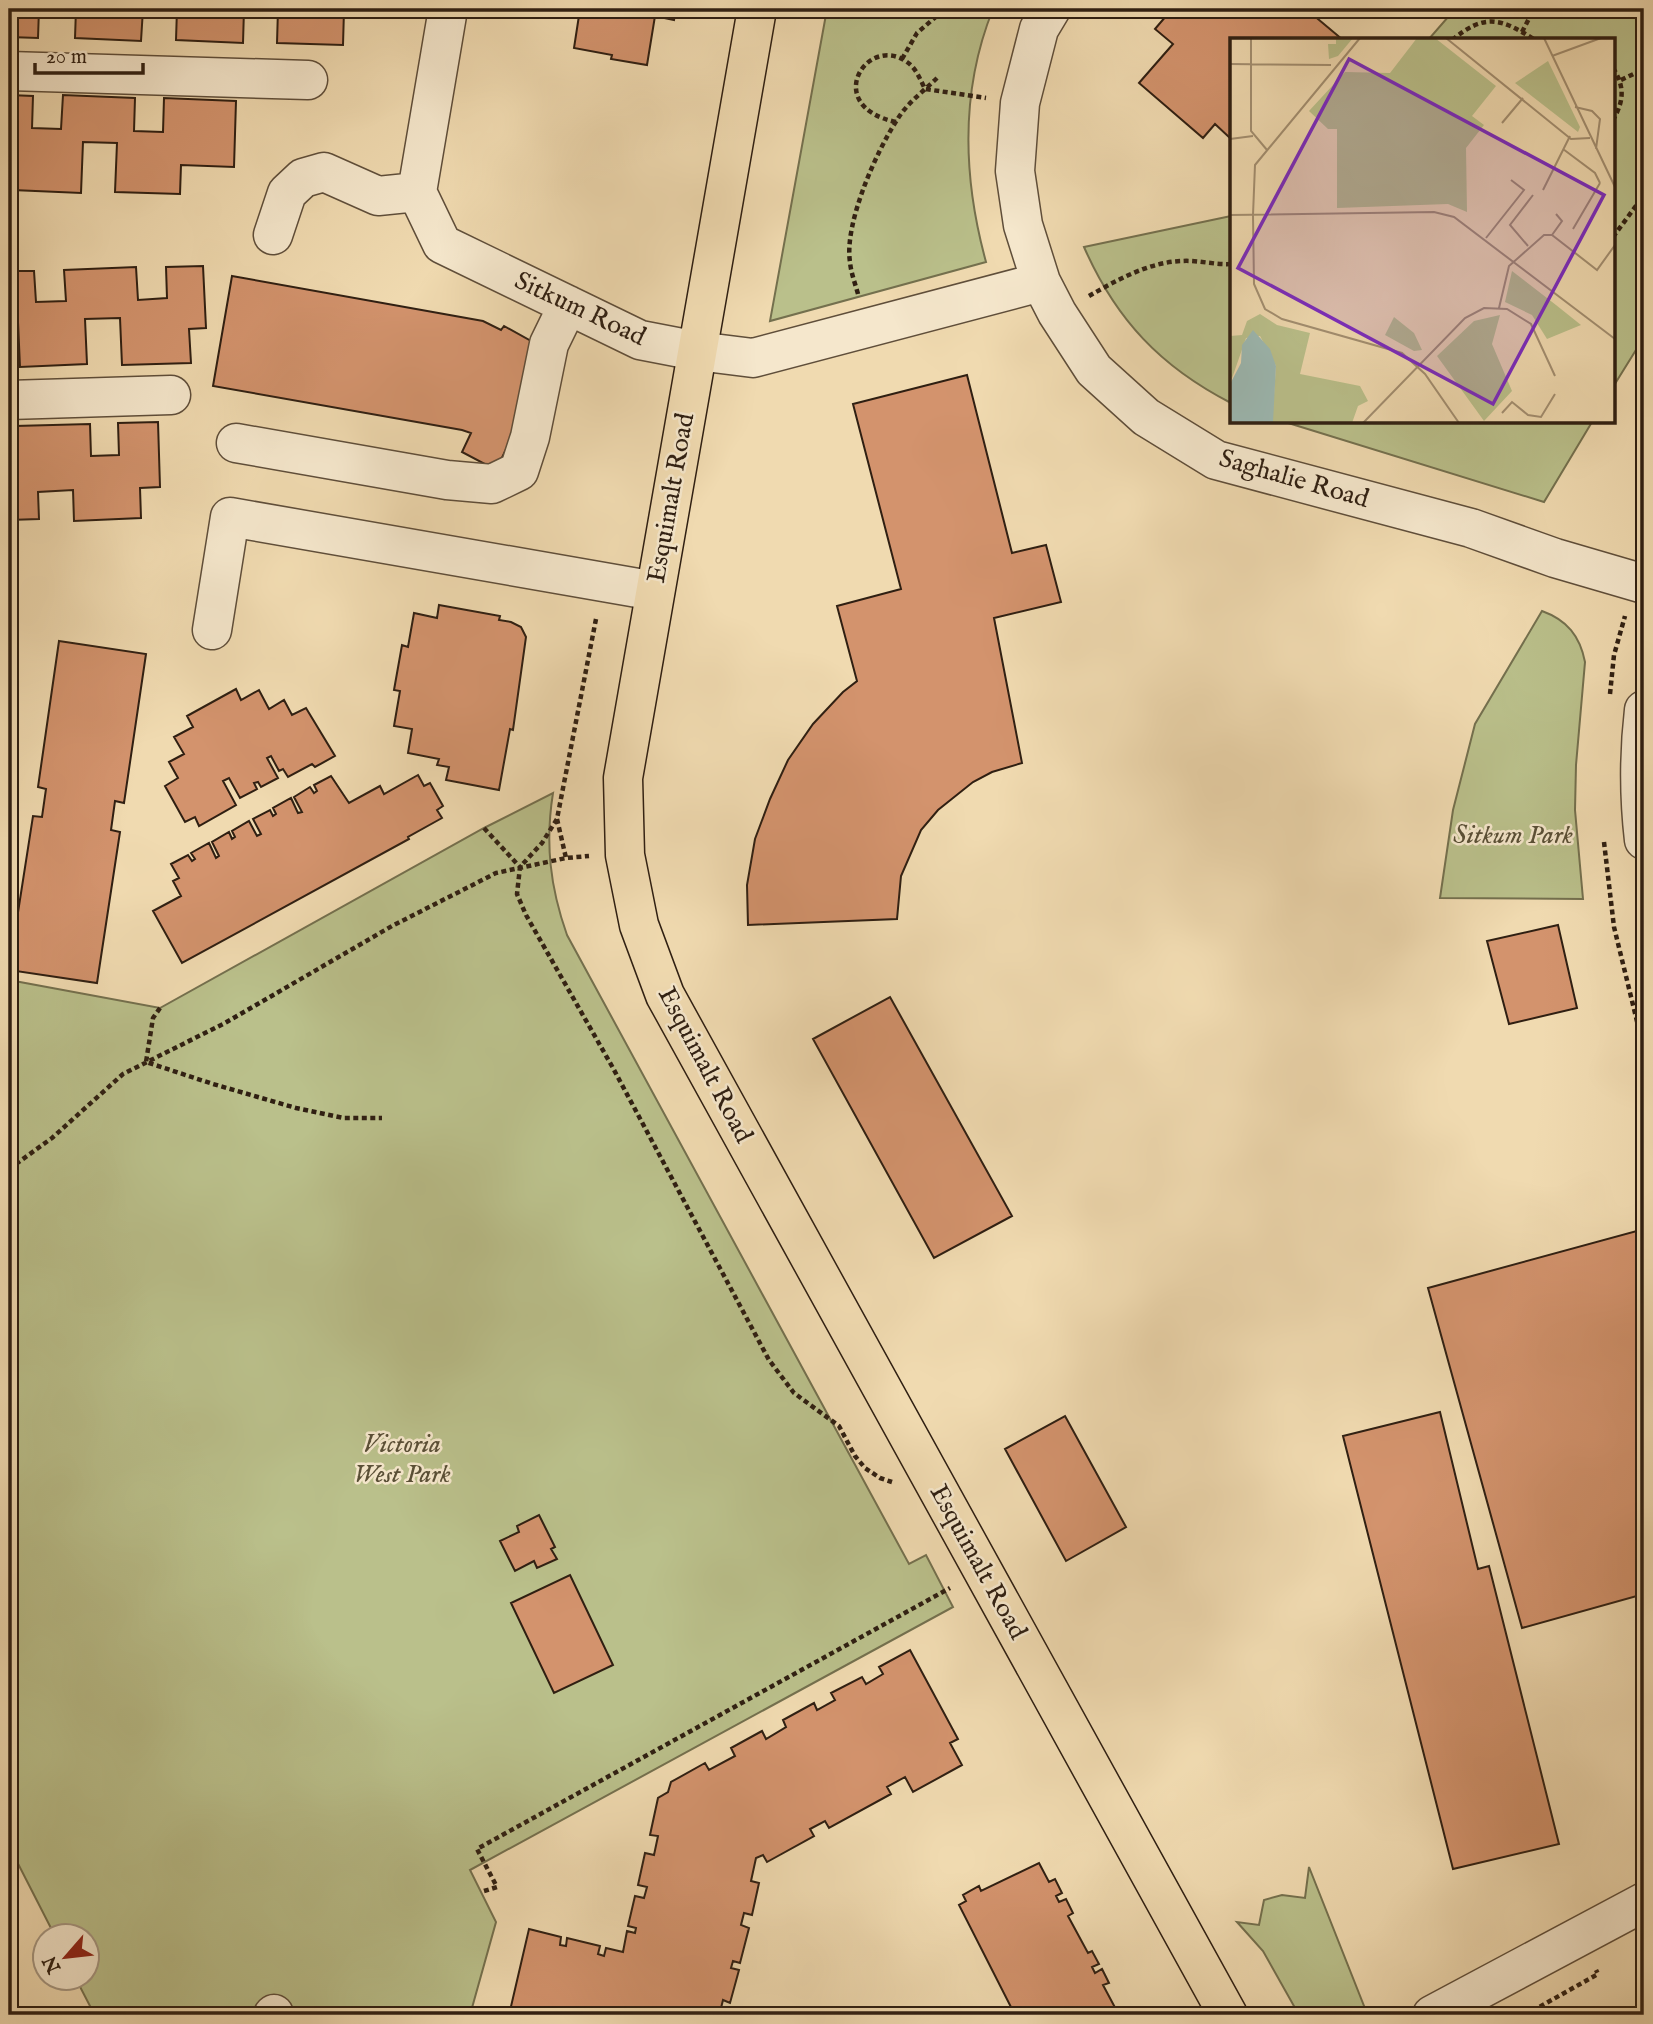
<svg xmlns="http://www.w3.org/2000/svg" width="1653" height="2024" font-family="'IM FELL English',serif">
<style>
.green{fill:#bac08b;stroke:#74704e;stroke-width:2}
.building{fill:#d3936d;stroke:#2f1f12;stroke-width:2}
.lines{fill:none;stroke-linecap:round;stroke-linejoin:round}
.minor-casing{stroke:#5f4e3a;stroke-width:41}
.major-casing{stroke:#2f1f12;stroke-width:41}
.path{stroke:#2f1f12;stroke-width:4.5;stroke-dasharray:5 3.5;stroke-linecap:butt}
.minor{stroke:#f5e7cc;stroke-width:38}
.major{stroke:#f0dab0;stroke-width:38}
.labels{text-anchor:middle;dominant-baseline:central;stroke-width:5;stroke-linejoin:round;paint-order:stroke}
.street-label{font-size:26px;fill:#2f1f12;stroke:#f5e7cc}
.park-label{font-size:26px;font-style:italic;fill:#594f36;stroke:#f5e7cc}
.inset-road{fill:none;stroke:#a38f71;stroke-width:2}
.view{fill:#7b2cbf;fill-opacity:0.15;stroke:#7b2cbf;stroke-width:3.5}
.inset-edge{fill:none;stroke:#2f1f12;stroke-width:3.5}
</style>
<rect width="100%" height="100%" fill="#f0dab0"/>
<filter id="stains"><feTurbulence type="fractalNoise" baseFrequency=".00286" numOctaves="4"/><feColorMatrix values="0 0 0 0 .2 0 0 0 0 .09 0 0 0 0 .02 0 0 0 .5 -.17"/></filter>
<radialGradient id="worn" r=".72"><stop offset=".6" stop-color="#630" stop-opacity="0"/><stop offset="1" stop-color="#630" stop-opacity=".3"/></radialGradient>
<path class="green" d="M827,9H993C960,91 963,178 986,262L770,321Z
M1455,9H1644V337L1613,387V40H1428Z
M1231,216V403C1161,367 1116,320 1084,247Z
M1285,422H1592L1544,502Z
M1542,611C1567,620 1580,636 1585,662L1576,765L1575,810L1583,899L1440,898L1453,810L1475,724Z
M553,793C545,843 550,887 567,935L909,1564L926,1555L953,1607L470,1870L496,1922L470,2015H111L91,2008L76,1979H88V1937L55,1936L9,1846V980L160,1008L484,828Z
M1309,1867L1366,2011L1357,2015H1299L1263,1951L1237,1922L1259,1925L1264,1900L1282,1895L1305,1898Z"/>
<path class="building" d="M9,9H39L38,38L9,37Z
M76,9H143L141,41L75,38Z
M177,9H244L243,43L176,40Z
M278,9H361V11L344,10L343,45L277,43Z
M580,9H676L674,20L655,16L647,65L611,59L612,55L574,48Z
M1172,9H1187L1195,16L1201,9H1306L1343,40H1231V139L1215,124L1203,138L1139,83L1173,44L1155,29Z
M9,95L33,96L32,128L61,129L63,95L135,98L134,131L163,132L164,98L236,101L234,167L181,165L180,194L115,192L117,143L83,142L81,193L13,190L14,171H9Z
M203,266L206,328L189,329L191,363L122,365L120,318L85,319L87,364L20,367L18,322H9V271H34L36,302L66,301L64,270L136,267L138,300L167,298L166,267Z
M232,276L483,321L501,330L504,326L540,346L523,414L496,470L462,452L471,433L462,430L213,386Z
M967,375L1012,553L1046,545L1061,602L994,618L1022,763L992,772L973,782L938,810L921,830L901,876L897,919L748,925L747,885L755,839L770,799L788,760L813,724L843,692L857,681L837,606L901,589L853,404Z
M158,422L160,487L140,488L141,518L74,521L73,490L38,492L39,519L9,520V458H16L15,426L90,424L91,456L119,455L118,423Z
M439,605L500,616L499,620L511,622L521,627L526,637L513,730L510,729L499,790L446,780L449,767L437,765L439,759L408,753L412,729L394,726L400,691L394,690L402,645L408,647L414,613L437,618Z
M59,641L146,654L124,803L115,801L111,830L120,832L97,983L9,970L33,816L42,817L46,789L38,787Z
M236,689L241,700L259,690L269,709L284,700L292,715L306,708L335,756L315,767L312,764L288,777L283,769L279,771L271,756L267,758L278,778L261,787L258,782L254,783L257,789L240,798L229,778L223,781L236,805L199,826L195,817L185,822L165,786L178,778L169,762L184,754L174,737L193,727L187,716Z
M418,775L424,786L430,783L443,806L437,810L442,818L408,837L409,839L182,963L153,911L181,896L173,881L179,878L171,864L188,855L192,861L195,859L191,853L209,843L216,858L219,856L212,842L229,832L232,839L235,837L232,831L249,821L257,836L261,834L253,819L270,810L273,816L276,814L273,808L291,798L298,813L302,812L294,797L310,787L314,793L317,791L314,785L331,776L349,803L380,786L384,794Z
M1558,925L1577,1008L1509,1024L1487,941Z
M890,997L1012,1216L934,1258L813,1039Z
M1644,1229V1594L1522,1628L1428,1288Z
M1440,1412L1478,1569L1489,1566L1559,1844L1453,1869L1343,1436Z
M1065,1416L1126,1527L1066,1561L1005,1449Z
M539,1515L555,1547L551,1549L557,1559L537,1568L534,1561L515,1571L500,1541L519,1532L517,1526Z
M570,1575L613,1665L554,1693L511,1603Z
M910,1650L958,1739L950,1743L962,1765L913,1792L905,1777L887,1787L891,1794L829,1828L825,1821L810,1829L814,1836L767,1862L763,1855L756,1858L751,1881L759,1883L752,1915L744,1913L741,1925L749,1928L740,1963L733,1961L731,1968L739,1970L730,2003L723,2000L721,2008L729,2010L728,2015H509L529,1929L561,1937L560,1945L566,1946L567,1938L600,1946L598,1954L604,1956L606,1948L623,1952L627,1931L635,1933L636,1928L628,1926L635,1896L644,1898L647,1887L638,1885L645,1853L654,1855L658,1836L650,1835L658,1798L668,1792L671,1782L705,1763L709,1770L735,1756L731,1748L762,1731L766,1739L786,1727L783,1720L814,1703L817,1710L835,1700L831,1693L862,1677L866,1684L883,1674L879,1667Z
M1039,1863L1049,1882L1055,1879L1062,1893L1056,1896L1059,1902L1066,1899L1073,1913L1068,1916L1088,1953L1092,1951L1099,1964L1092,1967L1095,1973L1102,1969L1109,1983L1103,1985L1119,2015H1015L959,1905L966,1901L963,1895L979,1886L981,1891Z"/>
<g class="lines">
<g class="minor-casing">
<path id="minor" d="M448,9L417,192L442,244L640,340L697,351L753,358L1041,282
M1051,9L1039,29L1020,103L1015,171L1023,225L1041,282L1057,313L1094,370L1146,417L1216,460L1471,528L1555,558L1644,584
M9,71L308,80
M273,235L287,193L303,178L324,172L378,196L417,192
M9,400L171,395
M236,443L447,480L492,484L519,471L530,437L549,344L568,305
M212,630L230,517L655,591
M1644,710C1639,753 1639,797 1644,840
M273,2015L274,2014
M1432,2015L1644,1902"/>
</g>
<g class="major-casing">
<path id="major" d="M757,9L623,778L625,855L639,925L665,995L1228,2015"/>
</g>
<path class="path" d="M1522,32L1534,9
M1452,40C1485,13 1501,18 1535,40
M902,59L917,33L945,9
M1613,68C1625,87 1624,101 1613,120
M1621,80L1644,69
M896,122C821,106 867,33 907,62C916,68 920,79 925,89L986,98
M1613,237L1644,195
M858,294C855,283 851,273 850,262C844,224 876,152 897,120C907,103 924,91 938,77
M1089,296C1117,280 1149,262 1182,261C1198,260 1215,265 1231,264
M596,619L557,819L542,843L520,867L517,894L526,915L613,1068L769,1360L794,1393L839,1426L855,1456L865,1468L880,1478L892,1482
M1610,694L1614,655L1625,616
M557,819L566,858
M484,828L520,867
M1604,842L1614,927L1644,1050
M160,1008L153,1018L146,1062L213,1084L296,1108L344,1118H382
M9,1169L52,1138L123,1074L225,1023L392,926L496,873L566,858L589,856
M484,1891L497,1887L477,1849L950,1588
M1525,2015L1598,1974L1596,1970"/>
<use href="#minor" class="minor"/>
<use href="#major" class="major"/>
</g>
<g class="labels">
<g class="street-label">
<text transform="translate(580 309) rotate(25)">Sitkum Road</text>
<text transform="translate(1294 479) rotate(16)">Saghalie Road</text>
<text transform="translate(671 498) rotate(-80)">Esquimalt Road</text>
<text transform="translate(705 1065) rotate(62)">Esquimalt Road</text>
<text transform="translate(978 1562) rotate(61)">Esquimalt Road</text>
</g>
<g class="park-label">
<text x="1513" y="835">Sitkum Park</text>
<text x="402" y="1444">Victoria<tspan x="402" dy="30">West Park</tspan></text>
</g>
</g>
<g transform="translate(1230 38)">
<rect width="385" height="385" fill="#f0dab0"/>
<path d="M106,0H123L108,18L99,21L98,6H106ZM187,0H205L266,48L242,78L254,87L236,110L237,174L218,166L107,170V91H98L79,73L115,34L160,35ZM318,23L350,89L348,94L285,45ZM282,233L326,267L351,287L317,301L302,277L275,264ZM30,276L47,287L80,295L70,336L130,348L138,363L128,368L122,385H42L46,328L30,298L16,300L0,346V298L12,297L17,283ZM270,277L262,306L282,353L254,383L207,318L244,283ZM164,279L184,295L192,312L184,313L155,297Z" fill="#bac08b"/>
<path d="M23,292L40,311L46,328L43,384L0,385V346L11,325L12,307Z" fill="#9cb9b3"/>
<path class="inset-road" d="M21,0V93L37,112M216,0L341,101L360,100M314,0L385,149M322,18L371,0M0,26L101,27M345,69L362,73L370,81L366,111M272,85L293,60M0,101L23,98M333,111L365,135L370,145M313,152L340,98M0,177L204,174L224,179L385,301M23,177L24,246L35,271L52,281L172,315L195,336L229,385M23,177L25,127L130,0M343,191L370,145M322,197L332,183L326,176M256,200L294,152L281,142M298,208L280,187L303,157M269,270L279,228L314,197H322L367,232L385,207M272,375L282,364L298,377L311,379L325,356M133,385L235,280L254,270L277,271L301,286L325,338"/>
<path class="view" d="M119,21L374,157L263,366L8,230Z"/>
<rect width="385" height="385" class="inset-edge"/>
</g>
<rect width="1653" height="2024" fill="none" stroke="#f0dab0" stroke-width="35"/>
<rect x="10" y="10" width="1632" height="2003" fill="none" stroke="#2f1f12" stroke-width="3.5"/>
<rect x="18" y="18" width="1618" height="1989" fill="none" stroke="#2f1f12" stroke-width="2"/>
<g transform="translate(66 1957) rotate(242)"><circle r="33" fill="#f5e7cc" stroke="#a69782" stroke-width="2"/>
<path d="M0-5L12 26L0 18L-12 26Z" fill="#8f2418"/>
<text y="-10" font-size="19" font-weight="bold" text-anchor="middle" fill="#2f1f12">N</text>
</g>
<path d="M35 63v10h108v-10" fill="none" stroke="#2f1f12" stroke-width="3.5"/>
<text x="46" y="63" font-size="21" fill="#2f1f12" stroke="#f5e7cc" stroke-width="5" paint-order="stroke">20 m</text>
<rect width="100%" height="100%" filter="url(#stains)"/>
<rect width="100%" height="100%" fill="url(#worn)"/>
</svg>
